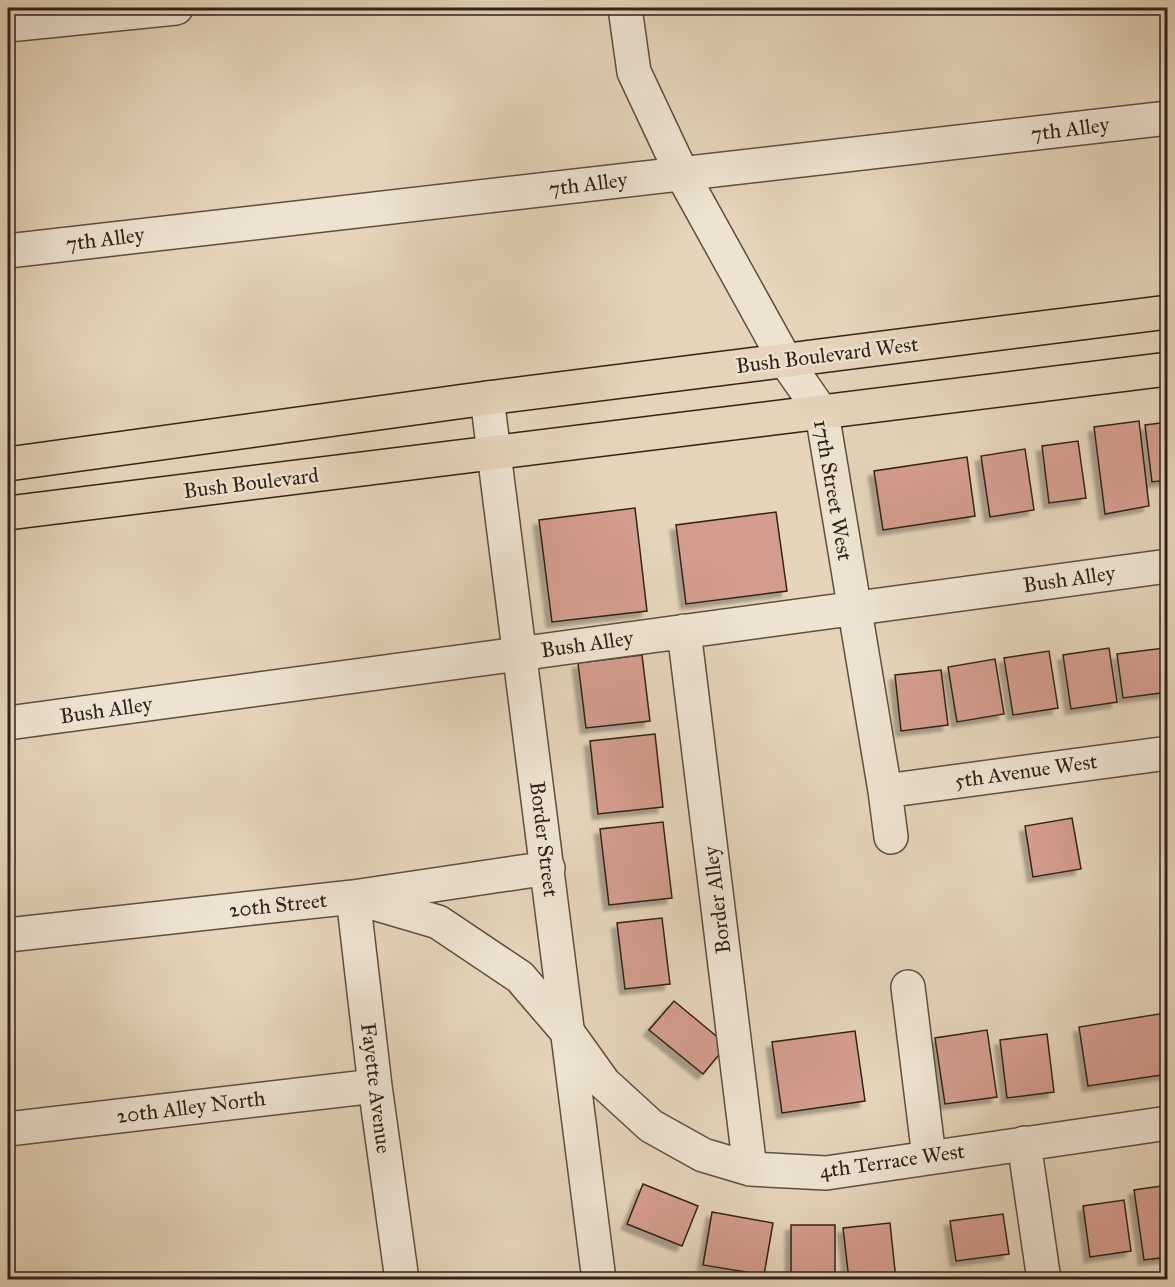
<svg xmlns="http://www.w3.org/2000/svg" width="1175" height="1287" font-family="'IM FELL Great Primer',serif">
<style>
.building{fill:#d49c8e;stroke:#312218;stroke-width:1.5;filter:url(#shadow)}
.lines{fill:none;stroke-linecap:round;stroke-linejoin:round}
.minor-casing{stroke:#5e4e40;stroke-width:36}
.major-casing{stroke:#312218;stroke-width:36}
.minor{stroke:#eee3d2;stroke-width:33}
.major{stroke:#e5d4ba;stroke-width:33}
.labels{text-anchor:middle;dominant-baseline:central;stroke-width:4.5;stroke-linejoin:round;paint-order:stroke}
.street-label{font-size:21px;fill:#312218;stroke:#eee3d2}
</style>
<defs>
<filter id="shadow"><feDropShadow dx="-5.5" dy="5.5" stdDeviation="1.5" flood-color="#0004"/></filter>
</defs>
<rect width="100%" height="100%" fill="#e5d4ba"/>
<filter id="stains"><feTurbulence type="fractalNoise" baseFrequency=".00333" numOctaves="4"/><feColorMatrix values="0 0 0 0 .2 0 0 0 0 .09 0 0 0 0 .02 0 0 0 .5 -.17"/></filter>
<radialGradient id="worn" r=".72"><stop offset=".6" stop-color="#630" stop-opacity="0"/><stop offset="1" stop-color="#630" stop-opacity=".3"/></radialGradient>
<path class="building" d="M1139,421L1149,506L1105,514L1094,427Z
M1168,422V480L1152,482L1145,425Z
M1078,441L1086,498L1049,503L1042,446Z
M1025,449L1034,510L990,517L981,456Z
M967,457L975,516L883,530L874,471Z
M635,508L647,611L552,622L539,520Z
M776,512L787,591L686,604L676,525Z
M1109,648L1117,702L1071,709L1063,655Z
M1164,648L1168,692L1123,698L1117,654Z
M1049,651L1058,708L1013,715L1004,658Z
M642,655L650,721L586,728L578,663Z
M995,659L1004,714L957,722L948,667Z
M941,670L948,725L901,731L895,675Z
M655,734L663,807L598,814L590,741Z
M1072,818L1081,869L1033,877L1025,826Z
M663,822L672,898L609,905L600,829Z
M662,918L670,984L625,989L617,923Z
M674,1001L727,1045L703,1074L649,1030Z
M1165,1013L1168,1031V1074L1088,1086L1079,1027Z
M987,1030L997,1097L945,1104L935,1038Z
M855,1031L865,1101L782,1113L772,1042Z
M1047,1034L1054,1092L1007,1098L1000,1040Z
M643,1184L698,1206L682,1246L627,1224Z
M1168,1185V1257L1144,1260L1134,1190Z
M1124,1200L1131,1251L1090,1257L1083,1206Z
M712,1212L773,1223L764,1275L703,1265Z
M1003,1214L1009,1254L956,1261L950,1221Z
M890,1223L896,1280H849L843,1228Z
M791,1225H835V1277H791Z"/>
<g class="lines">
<g class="minor-casing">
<path id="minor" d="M625,8L634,72L682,174L785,360L822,413L885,791L891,837
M8,25L176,8
M8,251L1168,118
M487,398L599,1280
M684,631L750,1169
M8,723L1168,566
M885,791L1168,753
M8,935L353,897L548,868
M908,987L929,1157
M8,1129L375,1086
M1024,1143L1044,1280
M402,1280L375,1086L353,897L438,922L520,977L569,1034L604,1083L651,1126L703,1155L750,1169L826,1173L1168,1123"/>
</g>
<g class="major-casing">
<path id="major" d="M8,464L487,398L1168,312
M8,513L1168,369"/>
</g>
<use href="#minor" class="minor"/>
<use href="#major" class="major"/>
</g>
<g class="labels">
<g class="street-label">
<text transform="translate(1070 129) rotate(-7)">7th Alley</text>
<text transform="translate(588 184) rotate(-7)">7th Alley</text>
<text transform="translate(105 239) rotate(-7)">7th Alley</text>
<text transform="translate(827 355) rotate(-7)">Bush Boulevard West</text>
<text transform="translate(251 483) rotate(-7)">Bush Boulevard</text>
<text transform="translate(833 490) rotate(80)">17th Street West</text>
<text transform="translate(1069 579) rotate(-8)">Bush Alley</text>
<text transform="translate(587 644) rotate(-8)">Bush Alley</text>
<text transform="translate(106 710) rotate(-8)">Bush Alley</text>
<text transform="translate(1026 771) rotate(-8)">5th Avenue West</text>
<text transform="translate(544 839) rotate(83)">Border Street</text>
<text transform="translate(717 900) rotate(-97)">Border Alley</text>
<text transform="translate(278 905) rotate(-6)">20th Street</text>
<text transform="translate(376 1088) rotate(83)">Fayette Avenue</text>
<text transform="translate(191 1107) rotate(-7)">20th Alley North</text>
<text transform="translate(892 1161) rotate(-8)">4th Terrace West</text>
</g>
</g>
<rect width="1175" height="1287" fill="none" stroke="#e5d4ba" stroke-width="30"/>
<rect x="9" y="9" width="1157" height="1269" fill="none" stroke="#312218" stroke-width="3"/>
<rect x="15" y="15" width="1145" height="1257" fill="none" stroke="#312218" stroke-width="1.5"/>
<rect width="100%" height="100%" filter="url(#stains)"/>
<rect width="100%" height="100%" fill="url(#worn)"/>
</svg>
